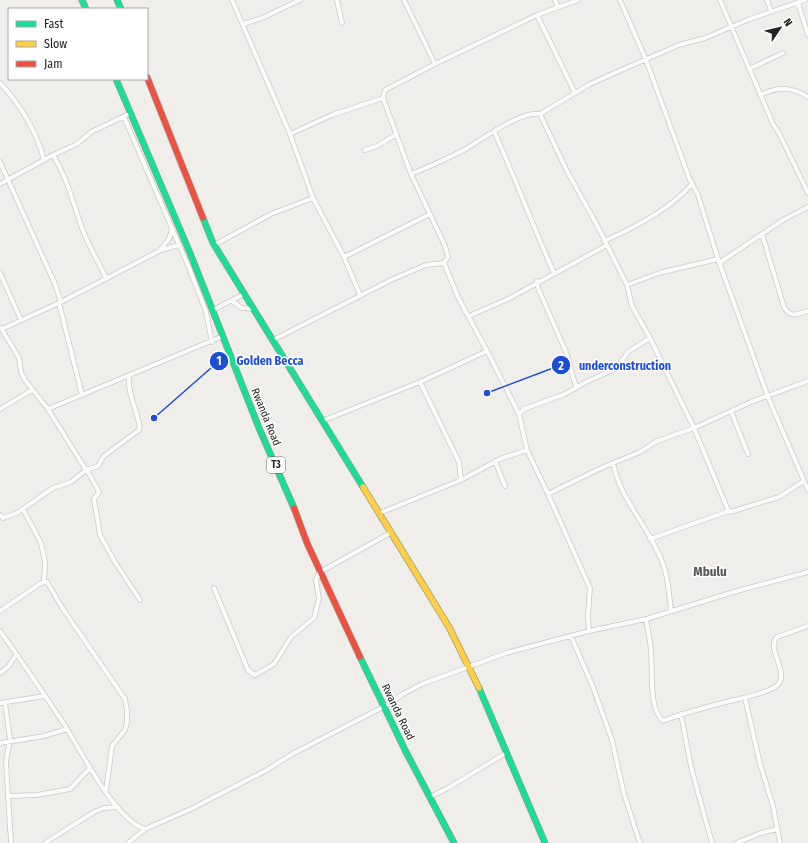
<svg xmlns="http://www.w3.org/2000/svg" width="808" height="843" font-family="'Fira Sans Condensed',sans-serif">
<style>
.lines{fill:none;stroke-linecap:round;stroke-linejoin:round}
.street-casing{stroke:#c9c8c7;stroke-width:5.5}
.fast-casing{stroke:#999a82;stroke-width:7}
.slow-casing{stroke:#999a82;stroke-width:7}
.jam-casing{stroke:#999a82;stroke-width:7}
.street{stroke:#fdfcfc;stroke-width:4}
.fast{stroke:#16e098;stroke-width:5.5}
.slow{stroke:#ffcf43;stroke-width:5.5}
.jam{stroke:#f24e42;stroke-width:5.5}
.labels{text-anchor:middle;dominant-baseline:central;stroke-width:3;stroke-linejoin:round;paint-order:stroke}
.shield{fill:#fff;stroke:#646464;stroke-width:1}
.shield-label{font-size:10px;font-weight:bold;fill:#222}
.street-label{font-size:11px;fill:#222;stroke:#fff}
.quarter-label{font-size:13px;font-weight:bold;fill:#555;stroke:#fff}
.leader{fill:none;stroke:#1d4ed8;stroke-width:1.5}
.callout-dot{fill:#1d4ed8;stroke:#fff;stroke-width:1.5}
.mark-label{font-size:12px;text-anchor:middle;font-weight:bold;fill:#fff}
.callout-label{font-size:12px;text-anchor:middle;font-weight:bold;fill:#1d4ed8;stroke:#fff;stroke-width:3;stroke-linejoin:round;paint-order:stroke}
</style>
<rect width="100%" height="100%" fill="#f0eeeb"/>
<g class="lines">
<g class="street-casing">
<path id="street" d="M232,0L290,134
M337,0L342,23
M404,0L435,64L537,15L578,0
M555,0L558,7
M620,0L646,60L690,180L698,195L718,259L768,397L808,490
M720,0L773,124L779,133L808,193
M767,0L771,11
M798,3L808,35
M537,15L575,93
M243,24L262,18L300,0
M749,69L783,53
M0,83C20,104 37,132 44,160
M760,95C778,87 791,86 808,97
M124,117L190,270L206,312L212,342
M494,131C515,178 533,226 554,273
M365,150L377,146L395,135
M53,155C69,181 73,205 84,233C90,248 99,263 106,278
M0,162L55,284L61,302
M411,174C429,167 446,159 462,151C480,141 521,110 540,114
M0,184L53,155L77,144L91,132L131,113
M313,198L290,134L332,115L383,98
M762,234L784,307C791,318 796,315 808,311
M604,241C634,228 671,208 692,184
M214,245L271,214L313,198L344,257L360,295
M160,250L169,239L172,229
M344,257L430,214
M719,263L783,220L808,207
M0,273L21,320
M537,281L538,288L566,352L576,387
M627,285L659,273L718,259
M232,301L242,308L253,309
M59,303L82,395
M213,310L244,294
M469,316L508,299L607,245
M1,328L19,358L21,372L25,380L48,409L86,470
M2,329L61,302L161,250L179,245
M273,340L393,279L426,265L444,263L448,257L445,246L411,174L383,98L385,90L435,64
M487,351L519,414
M420,382L459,462L461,480
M0,409L32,390
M48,409L223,336
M731,411L748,454
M322,421L420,382L487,351L458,297L444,263
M527,450L519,414L524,409L565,394L586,382L617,368L628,352L650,338
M495,461L505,486
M613,463C620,499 648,526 661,559C668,575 669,593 671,611
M87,470L99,492L94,499L100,535L115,562L140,600
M804,481L779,497L730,512L728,510L694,428L650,338L632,306L627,285L598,227L567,171L540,114L590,84L619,71L679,45L705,38L750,19L805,0
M548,494L590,588L588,615L589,631
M23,509L41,543L45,562L44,582
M380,513L461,480L500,459L527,450L548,494L599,469L640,452L657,441L694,428L751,402L808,381
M0,515L3,518L17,513L53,488L71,482L86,470L98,466L104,456L139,430C143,423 126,394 129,376
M650,539L729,511
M214,588L248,670L255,675L274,664L291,637L314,618L319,599L316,580L320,572L392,532
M0,611L41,583L47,582L63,609L125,699L127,710V722L125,730L112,746L106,791
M646,619C648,630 650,640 651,651C653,670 648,708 663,721C686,712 710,706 734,700C747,697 763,694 775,687C778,685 781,681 781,677C783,665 767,646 777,637L808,626
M0,631C22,661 43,693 64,724C82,752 114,819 145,829L191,809L265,771L294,753L385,706L403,694L422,684L506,653L589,631L646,619L737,591L808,572
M571,636L593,687L612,740L624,794L640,843
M0,673L8,667L16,655
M745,698L760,764L773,806L780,843
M0,703L44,696
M5,703L10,739L6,761L11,843
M681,714L691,767L712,843
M0,743L44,736L67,729
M8,796L37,795L70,789L90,768
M430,797L448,788L506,753
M45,843L94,812L104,808L118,807
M128,843L145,829
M736,843L761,833L777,829"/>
</g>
<g class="fast-casing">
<path id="fast" d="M82,0L86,9
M117,0L121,9
M116,79L190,253L259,428L294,508
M203,218L213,243L363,487
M360,657L406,752L454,843
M479,688L545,843"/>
</g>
<g class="slow-casing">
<path id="slow" d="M363,487L449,627L479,688"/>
</g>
<g class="jam-casing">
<path id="jam" d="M147,77L203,218
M294,508L307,543L360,657"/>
</g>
<use href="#street" class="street"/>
<use href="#fast" class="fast"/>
<use href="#slow" class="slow"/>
<use href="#jam" class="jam"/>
</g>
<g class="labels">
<rect class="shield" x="267" y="457" width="18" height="16" rx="3"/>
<g class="shield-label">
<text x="276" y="465">T3</text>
</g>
<g class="street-label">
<text transform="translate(266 417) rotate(68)">Rwanda Road</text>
<text transform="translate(398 712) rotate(64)">Rwanda Road</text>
</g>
<g class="quarter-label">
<text x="710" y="571">Mbulu</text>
</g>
</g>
<path class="leader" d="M154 418L219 361M487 393L561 365"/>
<g class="callout-dot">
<circle cx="154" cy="418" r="4"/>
<circle cx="487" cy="393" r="4"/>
<circle cx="219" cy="361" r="10"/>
<circle cx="561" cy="365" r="10"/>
</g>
<g class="mark-label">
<text x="219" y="365">1</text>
<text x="561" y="370">2</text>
</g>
<g class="callout-label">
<text x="270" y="365">Golden Becca</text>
<text x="625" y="370">underconstruction</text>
</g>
<rect x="8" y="8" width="140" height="72" fill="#ffffff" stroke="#a7a7a7"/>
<rect x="16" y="21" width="20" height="6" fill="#16e098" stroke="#a7a7a7"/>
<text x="44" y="28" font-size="12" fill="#222222">Fast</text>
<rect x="16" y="41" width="20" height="6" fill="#ffcf43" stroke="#a7a7a7"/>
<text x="44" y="48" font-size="12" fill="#222222">Slow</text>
<rect x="16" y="61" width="20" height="6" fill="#f24e42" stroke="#a7a7a7"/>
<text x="44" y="68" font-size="12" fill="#222222">Jam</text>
<g transform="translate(780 28) rotate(55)" stroke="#ffffff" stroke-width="3" paint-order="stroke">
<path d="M0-3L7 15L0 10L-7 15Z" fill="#222222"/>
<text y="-6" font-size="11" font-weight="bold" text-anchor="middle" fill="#222222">N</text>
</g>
</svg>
